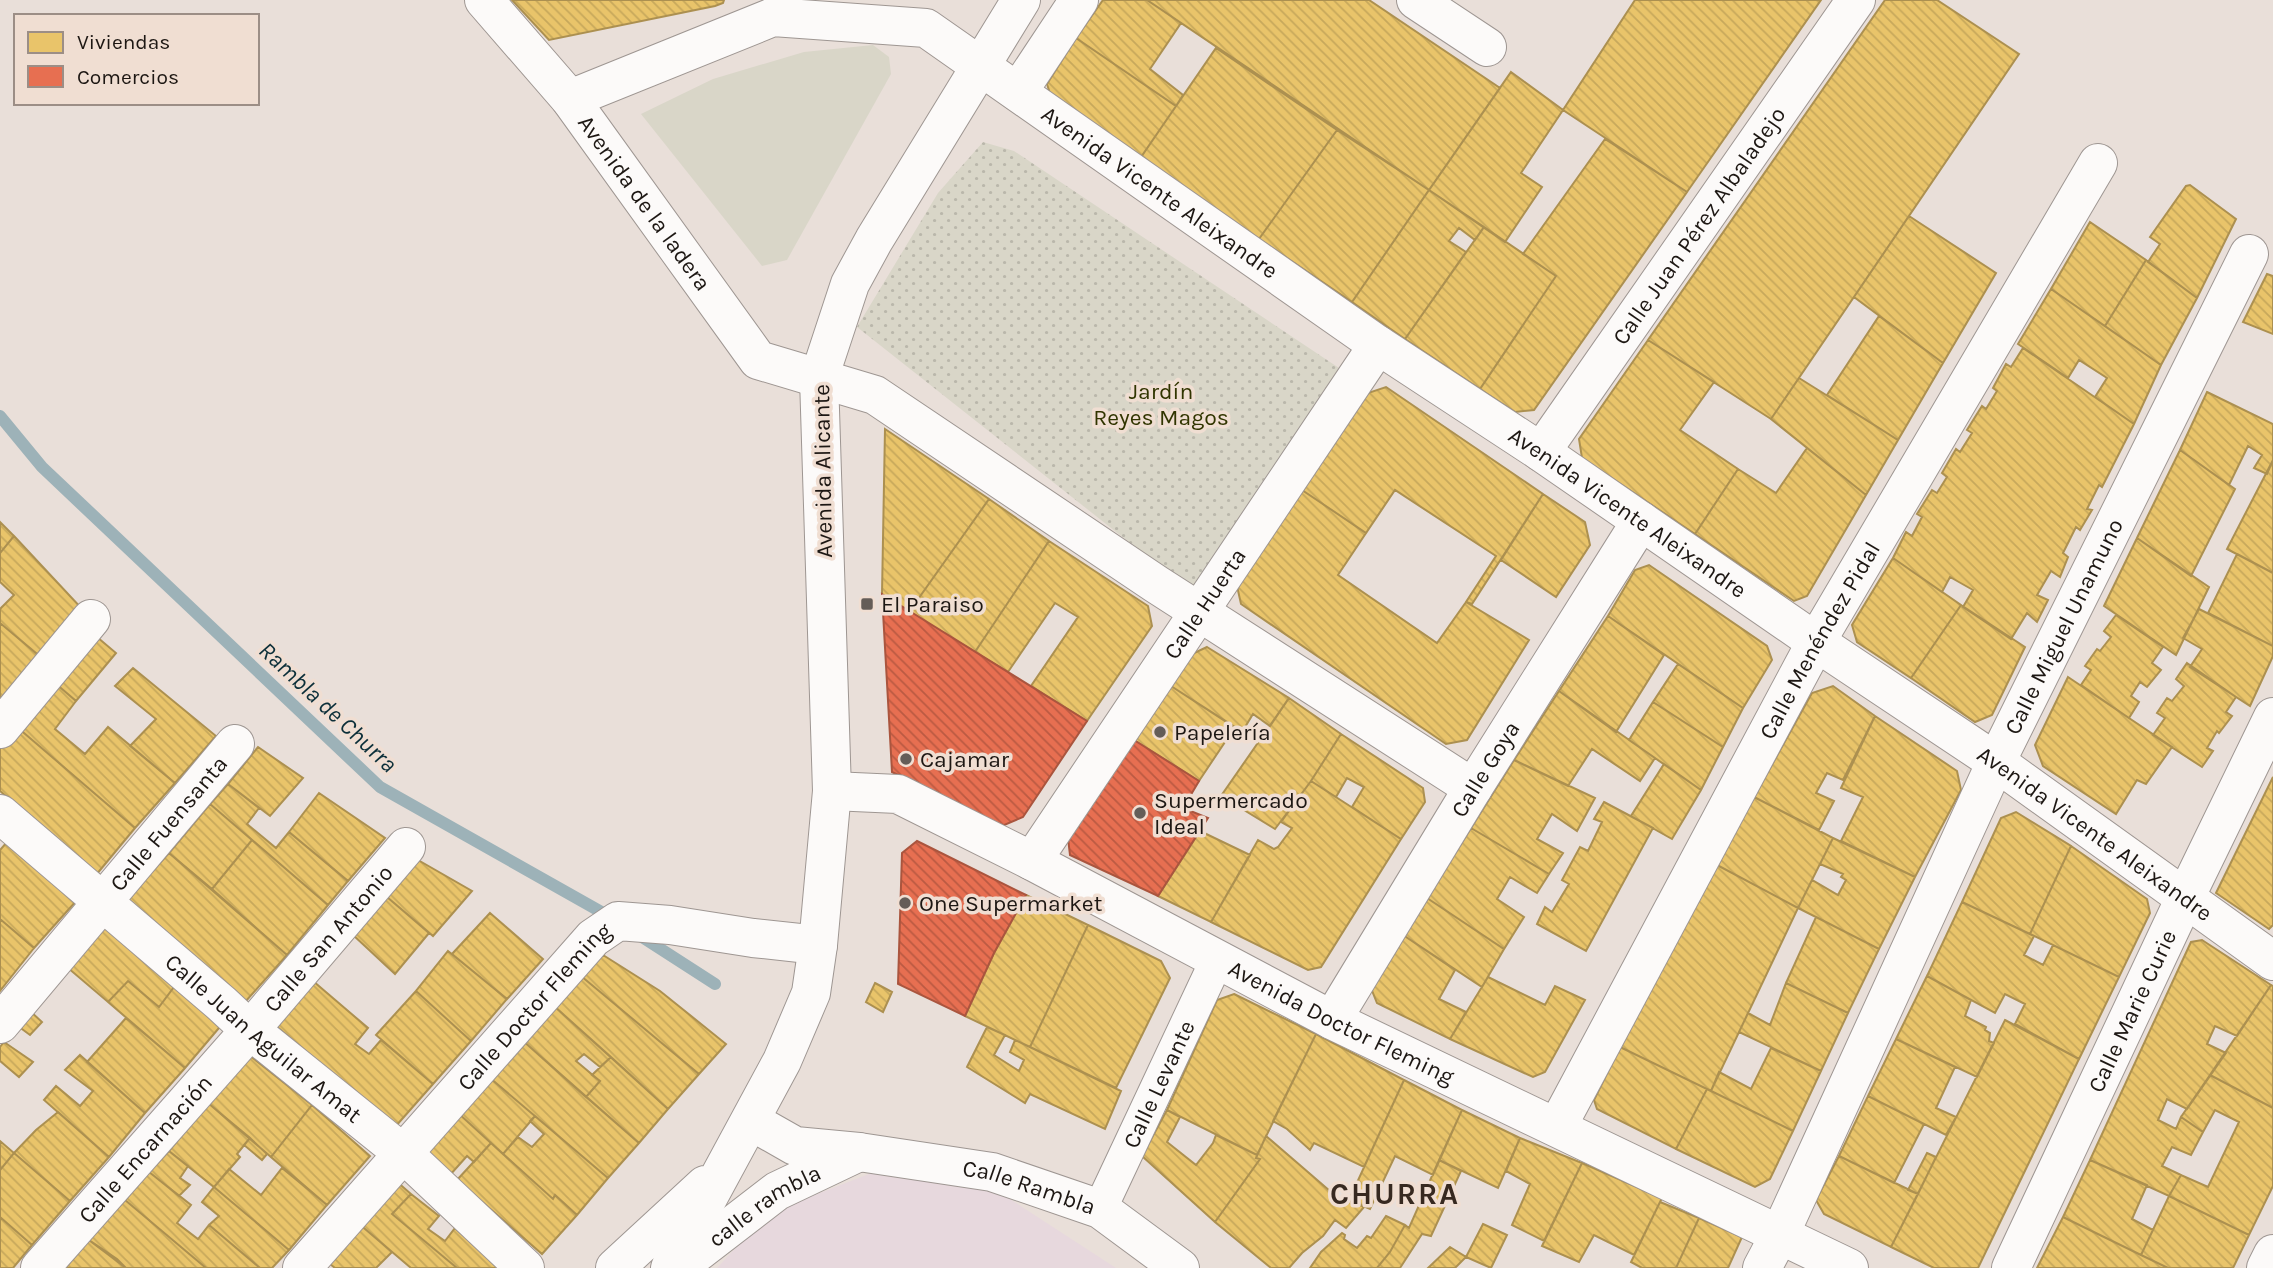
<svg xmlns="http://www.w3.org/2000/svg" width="2273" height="1268" font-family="Karla,sans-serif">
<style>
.commercial{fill:#e7d8dd}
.grass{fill:#d9d6c8}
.park{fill:url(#park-dots)}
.homes{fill:url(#homes-back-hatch);stroke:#ac9050;stroke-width:2}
.shops{fill:url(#shops-back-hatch);stroke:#aa553e;stroke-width:2}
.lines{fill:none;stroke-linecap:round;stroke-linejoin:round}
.stream{stroke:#9db2b8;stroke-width:12}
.pedestrian-casing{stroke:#9e9692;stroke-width:35}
.minor-casing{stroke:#9e9692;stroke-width:40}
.tertiary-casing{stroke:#9e9692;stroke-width:40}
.secondary-casing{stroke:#9e9692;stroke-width:40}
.pedestrian{stroke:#fcfaf9;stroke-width:33}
.minor{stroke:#fcfaf9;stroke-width:38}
.tertiary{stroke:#fcfaf9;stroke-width:38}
.secondary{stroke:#fcfaf9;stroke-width:38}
.poi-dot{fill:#645d58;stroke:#f0ded2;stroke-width:2.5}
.labels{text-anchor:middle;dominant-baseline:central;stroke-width:7;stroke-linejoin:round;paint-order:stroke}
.street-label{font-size:23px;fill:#1d1713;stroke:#f0ded2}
.park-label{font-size:23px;fill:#313500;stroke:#f0ded2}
.poi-label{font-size:23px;fill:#1d1713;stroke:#f0ded2;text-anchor:start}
.water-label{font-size:24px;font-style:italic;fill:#0c2f39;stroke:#f0ded2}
.district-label{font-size:30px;font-weight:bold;letter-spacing:2px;fill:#372920;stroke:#f0ded2}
</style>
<defs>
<pattern id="park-dots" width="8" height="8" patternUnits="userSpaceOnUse" patternTransform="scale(1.75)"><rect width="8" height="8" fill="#d9d6c8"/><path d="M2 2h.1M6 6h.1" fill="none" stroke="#bab7ab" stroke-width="1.8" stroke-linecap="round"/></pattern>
<pattern id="homes-back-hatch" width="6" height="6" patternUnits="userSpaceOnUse" patternTransform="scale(1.75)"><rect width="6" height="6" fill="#e9c46a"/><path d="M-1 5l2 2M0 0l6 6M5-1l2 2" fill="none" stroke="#c7a85b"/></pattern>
<pattern id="shops-back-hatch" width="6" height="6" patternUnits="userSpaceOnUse" patternTransform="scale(1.75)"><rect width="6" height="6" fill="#e76f51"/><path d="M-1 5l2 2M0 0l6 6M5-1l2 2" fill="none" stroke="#bb5a42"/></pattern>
</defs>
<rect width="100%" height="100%" fill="#e9dfd9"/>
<path class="commercial" d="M900,1162L999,1192L1116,1268H717L768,1213Z"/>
<path class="grass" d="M873,45L889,57L891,74L787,260L762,266L641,114L713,79L804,52Z"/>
<path class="park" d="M983,142L1014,151L1339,368L1192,592L857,327L938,193Z"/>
<path class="homes" d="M512,0H724L723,3L715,6L549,40Z
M1103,0H1147L1181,23L1150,69L1183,95L1176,106L1076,38Z
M1147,0H1369L1500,88L1429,190Z
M1635,0H1821L1687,192L1563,110Z
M1885,0H1937L2019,54L1771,419L1648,340Z
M1076,38L1176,106L1139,160L1052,100L1047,84Z
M1216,48L1337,130L1259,239L1139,160Z
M1511,72L1563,110L1521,173L1542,187L1505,242L1429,190Z
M1337,130L1429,190L1352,302L1259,239Z
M1605,139L1687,192L1534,410L1515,412L1480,389L1556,276L1523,254Z
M2190,185L2236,219L2197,298L2148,262L2160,244L2150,237L2186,186Z
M1429,190L1484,227L1475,240L1459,228L1449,241L1466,252L1405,339L1352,302Z
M1909,216L1996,273L1943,363L1854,297Z
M2090,222L2146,260L2105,326L2051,289Z
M1484,227L1556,276L1480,389L1405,339Z
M2146,260L2197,298L2161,365L2105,326Z
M2267,274L2273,276V334L2243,322Z
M2051,289L2161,365L2134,424L2095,397L2107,378L2079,360L2068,378L2018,344Z
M1879,316L1943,363L1898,440L1827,395Z
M1648,340L1714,382L1680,430L1738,469L1695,534L1582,458L1579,439Z
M2023,348L2134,424L2102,487L2099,485L2087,509L2092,510L2080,530L2076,527L2063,553L2068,557L2060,577L2051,571L2037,595L2048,600L2037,622L2027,613L2011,639L1963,607L1973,590L1950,577L1942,592L1893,558L1906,532L1912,536L1922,517L1917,514L1932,490L1937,493L1947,477L1942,473L1956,449L1960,452L1972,433L1967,430L1982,406L1986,409L1997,391L1993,388L2006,364L2011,367Z
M1799,378L1898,440L1866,495L1771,419Z
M1386,387L1543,494L1472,604L1466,602L1496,556L1395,490L1366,533L1302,490L1368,393Z
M2207,392L2273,424V460L2267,474L2254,468L2262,455L2248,446L2229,485L2180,450Z
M885,429L989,499L909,612L882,594Z
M1807,448L1866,495L1807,596L1794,601L1695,534L1738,469L1776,493Z
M2180,450L2235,489L2191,576L2137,538Z
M2273,460V573L2227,549Z
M1302,490L1366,533L1338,575L1437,643L1466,602L1529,640L1467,740L1446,744L1241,604L1237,586Z
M1543,494L1585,522L1590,545L1556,597L1501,560Z
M989,499L1049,541L975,652L909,612Z
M0,522L14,536L0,553Z
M14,536L84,611L42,658L0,623V609L14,595L0,582V553Z
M2137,538L2209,587L2176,655L2104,606Z
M1049,541L1148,606L1152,626L1087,721L1031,686L1078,617L1055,603L1008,672L975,652Z
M2237,554L2273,573V646L2208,613Z
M1893,558L1961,605L1911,678L1857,642L1852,625Z
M1649,565L1767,646L1772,660L1743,708L1608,616L1635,570Z
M1961,605L2025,647L1992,715L1975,722L1911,678Z
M2199,609L2273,646V656L2250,706L2190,667L2202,649L2183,638Z
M2116,615L2163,647L2152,663L2161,670L2147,687L2140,682L2131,696L2139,702L2129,718L2081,685L2091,670L2085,666L2097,649L2100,651L2111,637L2104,631Z
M1608,616L1664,655L1616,732L1559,691Z
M0,623L42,658L0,705Z
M97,637L116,653L76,701L55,683Z
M1207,647L1289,698L1270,726L1253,714L1242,732L1171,686L1192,654Z
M2187,663L2236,697L2226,712L2232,716L2219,733L2217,731L2207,748L2213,751L2202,767L2153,735L2165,718L2157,713L2167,698L2172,701L2184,686L2176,679Z
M1678,664L1743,708L1723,747L1653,702Z
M133,668L216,736L175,783L130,746L156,719L115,686Z
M2068,677L2172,747L2146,784L2137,780L2116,814L2043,766L2035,745Z
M55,683L76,701L55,729L85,754L108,727L175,783L135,828L17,727Z
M1171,686L1235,727L1199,781L1134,740Z
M1833,686L1875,716L1843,780L1827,773L1816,793L1834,801L1819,830L1754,797L1812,693Z
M1559,691L1655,758L1640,781L1592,749L1568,786L1514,760Z
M1289,698L1341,734L1311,781L1275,829L1221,796Z
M1653,702L1723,747L1701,790L1629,740Z
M1875,716L1957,771L1961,790L1915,877L1841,841L1863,797L1841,788Z
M17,727L135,828L96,875L0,791V747Z
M1341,734L1423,788L1425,802L1401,839L1352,807L1364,787L1347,778L1336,797L1311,781Z
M258,747L303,778L270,816L228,784Z
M1514,760L1595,798L1577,831L1552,814L1537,839L1563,853L1549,874L1471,828Z
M1664,764L1701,790L1672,839L1631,816Z
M2273,777V925L2269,929L2216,893Z
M1311,781L1401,839L1321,967L1308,970L1211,922L1258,840L1274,849L1278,847L1292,828L1281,822Z
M228,784L259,808L247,824L276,848L289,832L348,881L328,905L210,804Z
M319,793L385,838L348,881L289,832Z
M1754,797L1833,838L1798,908L1717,865Z
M1604,802L1653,828L1586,951L1537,924L1545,907L1552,912L1569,884L1562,880L1580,847L1588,851L1602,822L1594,819Z
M210,804L252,840L212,889L169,853Z
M2016,812L2071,846L2030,934L1962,902L2001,818Z
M1471,828L1549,874L1537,893L1510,877L1497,899L1524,917L1504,949L1427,898Z
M1200,831L1250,855L1211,922L1158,896Z
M1833,838L1915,877L1879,949L1798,908L1812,880L1838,895L1846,880L1841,877L1843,874L1820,864Z
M252,840L328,905L287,955L212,889Z
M8,841L78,899L34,948L0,919V850Z
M2071,846L2147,899L2150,913L2119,977L2030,934Z
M169,853L287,955L245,1002L127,899Z
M418,860L472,891L433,936L387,897Z
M1717,865L1798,908L1711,1091L1620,1047Z
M1026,895L1088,925L1030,1047L965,1016L994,953Z
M387,897L429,933L395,974L354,936Z
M1427,898L1504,949L1482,987L1403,935Z
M1962,902L2034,936L2024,955L2043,965L2053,945L2119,977L2079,1059L2015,1024L2025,1004L2005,994L1995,1013L1927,976Z
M490,913L543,959L507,999L452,954Z
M1816,917L1879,949L1848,1013L1786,983Z
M0,919L34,948L0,991Z
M106,924L177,983L159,1007L128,981L108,1002L68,968Z
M1088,925L1161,961L1170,978L1116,1088L1030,1047Z
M1403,935L1455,970L1439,999L1466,1012L1450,1039L1377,1003L1371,988Z
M2202,940L2271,985L2237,1036L2215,1026L2207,1044L2226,1053L2187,1109L2167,1099L2158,1120L2176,1129L2181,1117L2203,1132L2191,1155L2172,1147L2162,1166L2181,1175L2169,1196L2090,1160L2191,942Z
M448,951L507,999L471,1041L416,991Z
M603,955L660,991L726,1044L699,1074L581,976Z
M581,976L699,1074L668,1109L554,1006Z
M1927,976L1971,1000L1965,1016L1986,1027L1985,1030L1990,1033L1989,1041L1994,1043L1977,1077L1896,1039Z
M1488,977L1545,1005L1555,986L1585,1000L1545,1072L1533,1077L1450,1039Z
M128,981L159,1007L177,983L224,1022L185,1068L108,1002Z
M313,981L368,1028L355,1044L369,1054L381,1040L433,1084L395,1127L276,1026Z
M875,983L892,992L883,1012L866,1002Z
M1786,983L1848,1013L1821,1071L1739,1032L1748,1013L1770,1025Z
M2271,985L2273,986V1108L2210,1075Z
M416,991L471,1041L433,1084L376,1035Z
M1234,994L1316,1034L1257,1155L1167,1110L1217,1000Z
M554,1006L611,1057L600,1067L584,1054L576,1061L600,1081L586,1097L522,1040Z
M30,1011L42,1022L30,1035L18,1026Z
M126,1018L185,1068L145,1113L87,1062Z
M2005,1020L2079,1059L1978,1268H1934L1891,1247Z
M987,1027L1005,1035L994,1055L1019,1071L1024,1060L1010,1052L1015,1040L1121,1091L1105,1129L1030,1094L1025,1103L967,1067Z
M1316,1034L1404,1080L1364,1167L1314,1143L1310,1150L1287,1129L1273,1121Z
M1896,1039L1955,1067L1936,1108L1956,1117L1946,1135L1868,1096Z
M522,1040L639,1143L608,1178L490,1078Z
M4,1042L33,1062L19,1077L0,1061V1047Z
M1620,1047L1707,1089L1676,1149L1597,1109L1594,1100Z
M1771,1048L1821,1071L1793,1131L1711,1091L1719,1072L1751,1089Z
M80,1055L145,1113L109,1157L44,1100L56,1086L80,1106L93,1091L65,1070Z
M249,1055L312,1105L271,1157L208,1103Z
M611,1057L668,1109L639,1143L586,1097L600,1081L592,1075Z
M2210,1075L2273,1108V1186L2249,1235L2169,1196L2181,1175L2208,1187L2239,1122L2215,1110L2203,1132L2181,1117Z
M490,1078L535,1116L503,1154L458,1113Z
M1404,1080L1462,1110L1433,1175L1395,1156L1370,1209L1349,1200Z
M1707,1089L1793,1131L1770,1179L1755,1187L1676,1149Z
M1868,1096L1924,1124L1894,1183L1839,1156Z
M208,1103L250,1138L237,1154L240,1157L214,1187L169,1151Z
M312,1105L370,1156L327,1205L271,1157Z
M1167,1110L1180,1117L1167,1142L1196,1165L1213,1143L1216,1135L1257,1155L1256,1158L1260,1159L1215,1222L1142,1156Z
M1462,1110L1520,1138L1498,1188L1439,1160Z
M58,1112L109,1157L70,1201L14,1153L36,1130Z
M458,1113L491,1143L474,1162L467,1156L450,1175L424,1150Z
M535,1116L608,1178L577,1215L555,1195L553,1199L503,1154L518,1137L532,1147L544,1134L530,1121Z
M1266,1136L1345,1204L1349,1200L1364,1207L1346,1228L1335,1220L1323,1236L1302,1253L1289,1268H1271L1215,1222L1260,1159L1256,1158Z
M250,1138L267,1154L262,1160L244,1145Z
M1520,1138L1582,1163L1544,1241L1512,1225L1530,1184L1506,1171Z
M0,1141L14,1153L0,1170Z
M491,1143L553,1199L555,1195L577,1215L542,1254L457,1180Z
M169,1151L188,1166L180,1178L190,1185L179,1196L149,1172Z
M14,1153L70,1201L32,1245L0,1217V1170Z
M1927,1153L1936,1157L1918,1194L1908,1190Z
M1839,1156L1918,1194L1891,1247L1824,1214L1816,1200Z
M1439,1160L1461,1171L1431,1236L1422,1234L1400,1268H1377L1390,1252L1405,1225L1409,1228Z
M2090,1160L2147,1185L2132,1219L2153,1230L2141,1255L2063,1217Z
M1582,1163L1662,1198L1634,1255L1594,1235L1579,1262L1542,1246Z
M282,1168L327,1205L289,1250L214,1187L229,1169L261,1195Z
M149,1172L191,1205L177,1223L198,1239L209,1225L260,1268H206L125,1200Z
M395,1180L411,1194L392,1214L457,1268H411L358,1223Z
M214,1187L289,1250L272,1268H260L209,1225L219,1216L202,1202Z
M411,1194L439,1216L428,1229L445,1241L455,1228L501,1268H457L392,1214Z
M2169,1196L2249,1235L2233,1268H2168L2141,1255Z
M125,1200L206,1268H126L89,1240Z
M1660,1202L1699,1218L1676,1268H1642L1631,1262Z
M1386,1216L1405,1225L1390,1252L1377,1268H1310L1321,1252L1342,1233L1345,1235L1344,1239L1357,1248L1367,1236L1371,1238Z
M0,1217L32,1245L13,1268H0Z
M2063,1217L2141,1255L2168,1268H2037Z
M1699,1218L1742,1237L1728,1268H1676Z
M358,1223L392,1252L376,1268H335L325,1260Z
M1483,1224L1507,1235L1491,1268L1466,1257Z
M89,1240L117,1259L126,1268H65Z
M1450,1247L1466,1257L1455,1268H1428Z"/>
<path class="shops" d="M882,594L1087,721L1023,817L1002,826L892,772Z
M1134,740L1199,781L1183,808L1208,818L1158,896L1070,855L1068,838Z
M917,841L1026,895L994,953L965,1016L898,984L902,853Z"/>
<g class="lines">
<path class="stream" d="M0,416L42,467L380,787L612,918
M639,935L715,984"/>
<g class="pedestrian-casing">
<g id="pedestrian">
<path id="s1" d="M1100,1209L1217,960"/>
</g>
</g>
<g class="minor-casing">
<g id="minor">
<path id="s2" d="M484,0L570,99L758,360L875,395L1156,584L1473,788"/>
<path d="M1416,0L1487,47"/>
<path d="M1018,92L1079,0"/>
<path id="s3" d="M570,99L773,17L926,28L1378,345L1541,452L1816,642L1996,762L2273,961"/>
<path id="s4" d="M1541,452L1856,0"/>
<path d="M0,729L91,619"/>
<path id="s5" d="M832,791L898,794L1032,861L1332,1020L1849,1268"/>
<path id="s6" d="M0,814L222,1004L250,1030L404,1154L525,1268"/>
<path id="s7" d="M1032,861L1378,345"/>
<path id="s8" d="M1332,1020L1473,788L1641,521"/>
<path id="s9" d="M0,1024L235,744"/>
<path id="s10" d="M1557,1127L1816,642L2098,163"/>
<path id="s11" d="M40,1268L250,1030L406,847"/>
<path id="s12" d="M302,1268L593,938L618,921L670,925L753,938L818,945"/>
<path id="s13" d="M1762,1268L1780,1234L1996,762L2249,254"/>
<path id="s14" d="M2011,1268L2185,898L2273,717"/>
<path d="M2266,1268L2273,1254"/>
</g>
</g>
<g class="tertiary-casing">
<g id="tertiary">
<path id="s15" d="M751,1121L795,1146L859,1152L992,1172L1100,1209L1180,1268"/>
<path id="s16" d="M677,1268L777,1191L859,1152"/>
</g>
</g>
<g class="secondary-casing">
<path id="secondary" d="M615,1268L705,1185
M670,1268L782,1061L811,993L818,945L832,791L819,378L850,284L874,240L1021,0"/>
</g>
<use href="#pedestrian" class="pedestrian"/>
<use href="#minor" class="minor"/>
<use href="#tertiary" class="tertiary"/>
<use href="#secondary" class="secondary"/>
</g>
<g class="poi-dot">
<rect x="860" y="597" width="14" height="14" rx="3.5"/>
<circle cx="1160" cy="732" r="7"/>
<circle cx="906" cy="759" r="7"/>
<circle cx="1140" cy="813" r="7"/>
<circle cx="905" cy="903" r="7"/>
</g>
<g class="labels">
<g class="street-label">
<text stroke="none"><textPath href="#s3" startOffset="658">Avenida Vicente Aleixandre</textPath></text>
<text stroke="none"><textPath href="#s2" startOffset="259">Avenida de la ladera</textPath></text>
<text stroke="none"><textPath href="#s4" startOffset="276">Calle Juan Pérez Albaladejo</textPath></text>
<text transform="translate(823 471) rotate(-91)">Avenida Alicante</text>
<text stroke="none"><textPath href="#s3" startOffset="1225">Avenida Vicente Aleixandre</textPath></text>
<text stroke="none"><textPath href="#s7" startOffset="310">Calle Huerta</textPath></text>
<text stroke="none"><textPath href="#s13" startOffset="709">Calle Miguel Unamuno</textPath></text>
<text stroke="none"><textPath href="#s10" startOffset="553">Calle Menéndez Pidal</textPath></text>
<text stroke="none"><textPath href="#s8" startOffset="294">Calle Goya</textPath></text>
<text stroke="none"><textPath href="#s9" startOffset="262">Calle Fuensanta</textPath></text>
<text stroke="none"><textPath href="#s3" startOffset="1792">Avenida Vicente Aleixandre</textPath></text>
<text stroke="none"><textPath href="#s11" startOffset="438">Calle San Antonio</textPath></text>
<text stroke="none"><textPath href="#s12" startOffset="350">Calle Doctor Fleming</textPath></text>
<text stroke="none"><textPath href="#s14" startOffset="284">Calle Marie Curie</textPath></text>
<text stroke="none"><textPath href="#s5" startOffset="565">Avenida Doctor Fleming</textPath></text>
<text stroke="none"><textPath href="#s6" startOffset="346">Calle Juan Aguilar Amat</textPath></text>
<text stroke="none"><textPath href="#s1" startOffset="138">Calle Levante</textPath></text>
<text stroke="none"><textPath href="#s11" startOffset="159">Calle Encarnación</textPath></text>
<text stroke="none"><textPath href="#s15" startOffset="289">Calle Rambla</textPath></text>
<text stroke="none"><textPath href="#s16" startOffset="108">calle rambla</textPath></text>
</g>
<g class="park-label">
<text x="1161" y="391">Jardín<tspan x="1161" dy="26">Reyes Magos</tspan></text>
</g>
<g class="poi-label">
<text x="881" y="604">El Paraiso</text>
<text x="1174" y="732">Papelería</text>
<text x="920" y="759">Cajamar</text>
<text x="1154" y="800">Supermercado<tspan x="1154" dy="26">Ideal</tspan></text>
<text x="919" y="903">One Supermarket</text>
</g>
<g class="water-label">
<text transform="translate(328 707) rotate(43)">Rambla de Churra</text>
</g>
<g class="district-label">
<text x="1395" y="1194">CHURRA</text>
</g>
</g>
<rect x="14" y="14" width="245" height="91" fill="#f0ded2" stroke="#9c8e86" stroke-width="2"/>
<rect x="28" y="32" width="35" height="21" fill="#e9c46a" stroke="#9c8e86" stroke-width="2"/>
<text x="77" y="49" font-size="21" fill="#1d1713">Viviendas</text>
<rect x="28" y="66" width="35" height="21" fill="#e76f51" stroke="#9c8e86" stroke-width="2"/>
<text x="77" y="84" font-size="21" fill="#1d1713">Comercios</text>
</svg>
